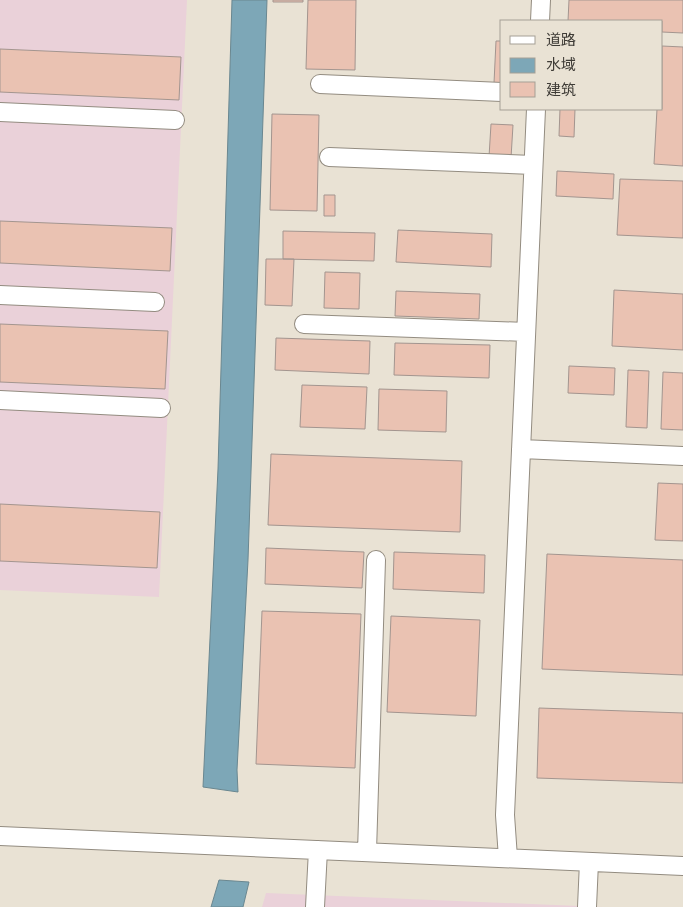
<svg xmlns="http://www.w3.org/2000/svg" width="683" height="907" font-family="'Work Sans','Noto Sans SC',sans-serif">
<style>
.industrial{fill:#ead1d9}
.water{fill:#7da7b7;stroke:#6a8790}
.building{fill:#eac2b2;stroke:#a3958f}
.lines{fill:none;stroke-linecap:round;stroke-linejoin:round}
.minor-casing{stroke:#938c80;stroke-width:20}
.minor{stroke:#fff;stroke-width:18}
</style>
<rect width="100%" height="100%" fill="#e9e2d4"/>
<path class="industrial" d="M0,0H187L159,597L0,590Z
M266,893L603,907H262Z"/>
<path class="water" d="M232,0H267L248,560L237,770L238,792L203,787L218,469Z
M219,880L249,882L243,907H211Z"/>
<path class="building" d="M273,0H303V2H273Z
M308,0H356L355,70L306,69Z
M569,0H683V33L662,32V21H568Z
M496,41H502V83H494Z
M662,46L683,47V166L654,164L657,109H662Z
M0,49L181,57L179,100L0,92Z
M560,109H575L574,137L559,136Z
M272,114L319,115L317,211L270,210Z
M491,124L513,125L511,158L489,157Z
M557,171L614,174L613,199L556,196Z
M620,179L683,181V238L617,235Z
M324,195H335V216H324Z
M0,221L172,228L170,271L0,263Z
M398,230L492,234L491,267L396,262Z
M283,231L375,233L374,261L283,259Z
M266,259H294L292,306L265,305Z
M325,272L360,273L359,309L324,308Z
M614,290L683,294V350L612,346Z
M396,291L480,294L479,319L395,316Z
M0,324L168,331L165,389L0,382Z
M276,338L370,341L369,374L275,370Z
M395,343L490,345L489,378L394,375Z
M569,366L615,368L614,395L568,393Z
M628,370L649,371L647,428L626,427Z
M663,372L683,373V430L661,429Z
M302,385L367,387L365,429L300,427Z
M379,389L447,391L446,432L378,430Z
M271,454L462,461L460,532L268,525Z
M658,483L683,484V541L655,540Z
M0,504L160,512L157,568L0,561Z
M266,548L364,552L362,588L265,584Z
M394,552L485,555L484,593L393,589Z
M547,554L683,560V675L542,669Z
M262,611L361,614L355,768L256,764Z
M391,616L480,620L476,716L387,712Z
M539,708L683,713V783L537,778Z"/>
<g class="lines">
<g class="minor-casing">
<path id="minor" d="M540,21L541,0
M320,84L502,92
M0,112L175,120
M329,157L533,165
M0,295L155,302
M304,324L526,332
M0,400L161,408
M521,449L683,456
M0,836L683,866
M367,852L376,560
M508,858L505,815L536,109
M315,907L318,850
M587,907L589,862"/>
</g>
<use href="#minor" class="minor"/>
</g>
<rect x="500" y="20" width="162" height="90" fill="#e9e2d4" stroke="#a59f95"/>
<rect x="510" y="36" width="25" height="8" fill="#ffffff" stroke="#a59f95"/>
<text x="546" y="45" font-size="15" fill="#3e3b36">道路</text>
<rect x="510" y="58" width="25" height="15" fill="#7da7b7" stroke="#a59f95"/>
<text x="546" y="70" font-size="15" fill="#3e3b36">水域</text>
<rect x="510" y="82" width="25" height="15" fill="#eac2b2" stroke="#a59f95"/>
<text x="546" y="95" font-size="15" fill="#3e3b36">建筑</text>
</svg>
